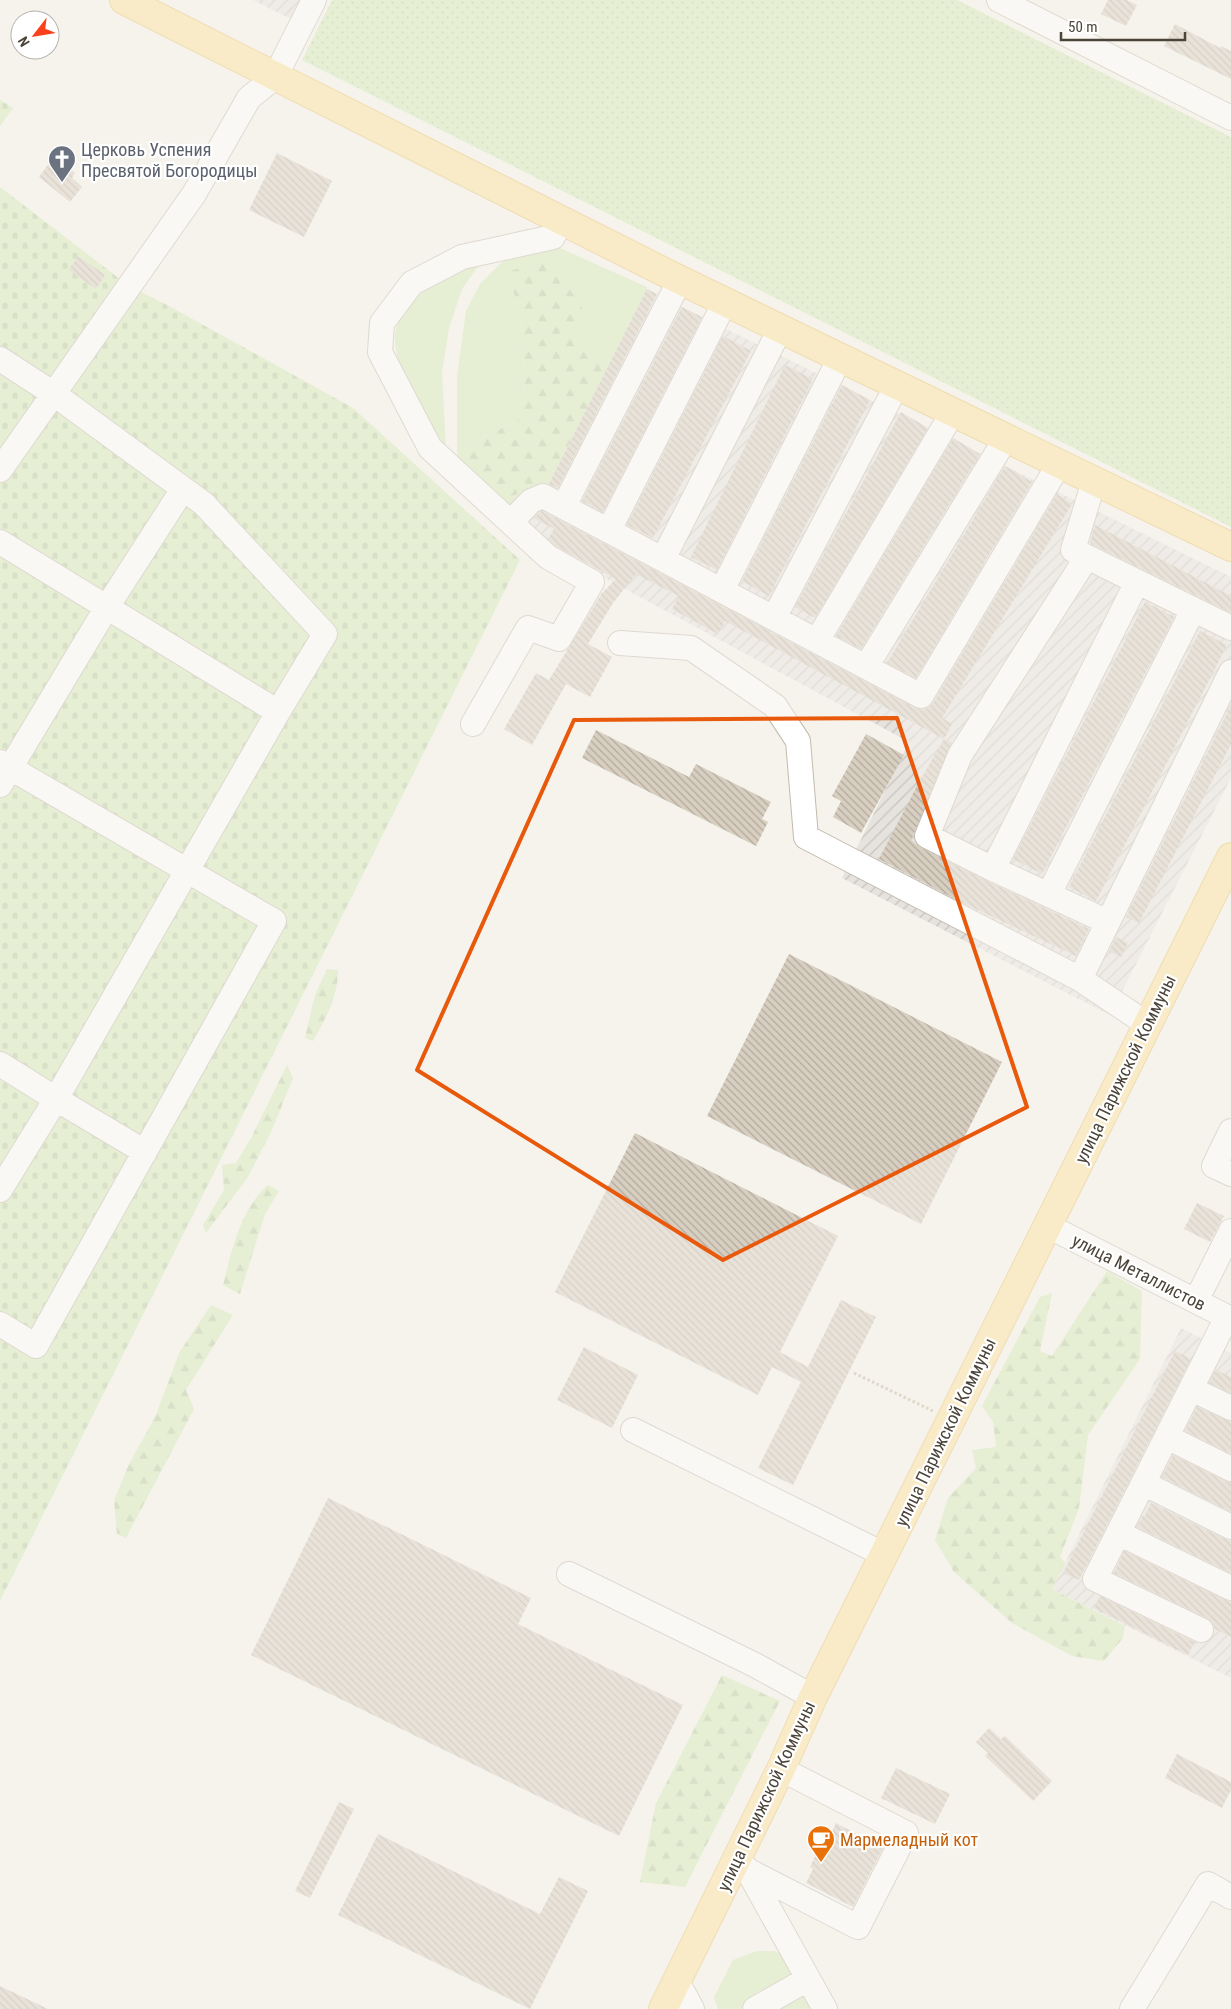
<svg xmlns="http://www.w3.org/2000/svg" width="1231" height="2009" font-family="'Roboto Condensed',sans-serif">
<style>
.industrial{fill:url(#industrial-furrows)}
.grass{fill:#d2eab5}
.forest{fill:url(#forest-firs)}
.cemetery{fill:url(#cemetery-stones)}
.park{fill:url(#park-dots)}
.building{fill:url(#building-back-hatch)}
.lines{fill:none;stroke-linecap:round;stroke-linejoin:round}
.minor-casing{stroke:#c2bbae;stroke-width:26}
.major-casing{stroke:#e6c16a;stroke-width:30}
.path{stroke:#c4b79f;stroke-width:3;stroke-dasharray:2.5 2.5;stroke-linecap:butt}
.minor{stroke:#fff;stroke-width:24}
.major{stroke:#ffe39c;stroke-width:28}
.marked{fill:none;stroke:#e8590c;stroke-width:4;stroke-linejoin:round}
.labels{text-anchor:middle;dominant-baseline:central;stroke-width:4.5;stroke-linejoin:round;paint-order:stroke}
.worship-label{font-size:18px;fill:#5b616d;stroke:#fff;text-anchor:start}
.street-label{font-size:18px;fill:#4b4439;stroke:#fff}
.food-label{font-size:18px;fill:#c56008;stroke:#fff;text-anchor:start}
</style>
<defs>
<pattern id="industrial-furrows" width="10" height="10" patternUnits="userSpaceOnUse" patternTransform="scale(1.25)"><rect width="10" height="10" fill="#e6e2dd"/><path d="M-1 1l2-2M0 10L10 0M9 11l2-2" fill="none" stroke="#c7c3be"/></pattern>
<pattern id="forest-firs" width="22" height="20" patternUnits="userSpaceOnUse" patternTransform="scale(1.25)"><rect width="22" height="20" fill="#d2eab5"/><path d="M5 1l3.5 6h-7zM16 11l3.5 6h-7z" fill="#b6ca9c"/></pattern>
<pattern id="cemetery-stones" width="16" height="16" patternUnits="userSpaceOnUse" patternTransform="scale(1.25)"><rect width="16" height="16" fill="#d2eab5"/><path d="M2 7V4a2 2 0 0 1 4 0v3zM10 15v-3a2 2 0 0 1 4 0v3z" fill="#b6ca9c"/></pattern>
<pattern id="park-dots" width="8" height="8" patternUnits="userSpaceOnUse" patternTransform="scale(1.25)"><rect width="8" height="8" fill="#d2eab5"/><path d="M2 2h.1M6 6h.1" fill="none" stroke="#b6ca9c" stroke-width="1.8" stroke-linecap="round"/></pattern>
<pattern id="building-back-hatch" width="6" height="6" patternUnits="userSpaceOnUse" patternTransform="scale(1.25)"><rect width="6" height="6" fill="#d8cfc1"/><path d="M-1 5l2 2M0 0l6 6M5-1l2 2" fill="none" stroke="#b1aa9e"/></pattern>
</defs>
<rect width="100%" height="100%" fill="#f6f3ec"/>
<path class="industrial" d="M253,0H301L291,19Z
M633,283L1231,577V778L1110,1015L842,878L909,742L510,527Z
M1181,1328L1231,1353V1678L1052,1589Z"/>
<path class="grass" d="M560,248L647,287V289L607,369L584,352L574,338L507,272L521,314L525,398L517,421L463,447L503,499L549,483L545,490L504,506L457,459V376L466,311L480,284L507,257Z
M479,265L462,289L449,328L442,372L446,449L440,444C425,415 383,355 398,323C401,315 408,307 414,301C434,277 449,271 479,265Z
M757,1951H775L789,1959L794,1980L742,2009H718L714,1997L733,1960Z
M805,1993L813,2009H767Z"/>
<path class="forest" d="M551,258L585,313L574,338L584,352L607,369L549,483L503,499L476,469L463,447L517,421L525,398L521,314L507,272Z
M327,969L338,970C338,997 326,1018 313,1041L305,1038L315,995Z
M287,1065L293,1078L272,1130L248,1177L206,1233L203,1225L224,1190L222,1165L236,1163L251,1138Z
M268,1185L279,1191L265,1214L240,1294L223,1285C232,1249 240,1210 268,1185Z
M1107,1271L1142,1291L1140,1359L1088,1435L1079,1508L1060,1557L1065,1563L1052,1589L1125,1626L1123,1638L1104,1661L1072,1656L1012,1623L954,1572L935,1540L948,1498L976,1468L972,1450L996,1447L993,1422L982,1406L1040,1297L1052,1293L1040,1351L1052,1356Z
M211,1305L233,1315L186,1390L194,1409L126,1538L117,1534L114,1501L128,1466L156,1415L179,1353Z
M722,1675L780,1701L685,1887L640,1882L656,1803Z"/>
<path class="cemetery" d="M0,100L13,108L0,126Z
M0,187L129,286L171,307L353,408L520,560L0,1601Z"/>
<path class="park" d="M332,0H957L1231,137V527L302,60Z"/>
<path class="building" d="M1108,0H1127L1137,5L1126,26L1101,14Z
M1175,24L1220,48L1221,46L1231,51V79L1164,46Z
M277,153L332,181L304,237L249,210Z
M50,162L58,167L61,162L75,173L72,178L82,187L70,202L39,177Z
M78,256L105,275L96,289L69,270Z
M647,289L657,294L558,488L549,484Z
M682,307L702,317L603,512L582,501Z
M723,336L751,351L653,538L627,525Z
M785,365L813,379L717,570L691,557Z
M842,385L870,400L769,596L742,581Z
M901,412L928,428L815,618L795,607Z
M953,438L980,454L861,649L836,636Z
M1005,466L1032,482L916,678L887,663Z
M1057,494L1072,504L942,718L952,724L944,739L725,621L718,634L672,609L679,596L636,574L613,603L588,644L612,657L590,697L566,684L532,745L504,729L536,673L549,680L602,593L616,579L556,546L548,539L554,529L534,518L539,513L542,511L915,708L922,710L928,708L933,703Z
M1095,525L1231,596V613L1090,543Z
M1145,602L1174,617L1042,874L1013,859Z
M1200,631L1227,645L1096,901L1069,887Z
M1231,705V744L1139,923L1126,917Z
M596,730L689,777L696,764L771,802L762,819L768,822L756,846L582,758Z
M866,734L904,755L861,833L833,817L841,801L832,796Z
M944,739L952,743L911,840L921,848L987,881L1089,929L1076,956L963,903L879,859L918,784Z
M1116,937L1128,943L1121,957L1109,951Z
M789,954L1002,1062L921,1224L707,1116Z
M635,1133L838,1236L780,1352L808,1367L841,1300L876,1317L793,1485L758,1468L801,1382L772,1367L758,1395L555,1292Z
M1197,1203L1224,1216L1210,1242L1184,1229Z
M584,1347L638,1375L612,1428L557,1400Z
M1175,1351L1191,1359L1079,1580L1063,1573Z
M1216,1370L1231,1377V1393L1209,1383Z
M1197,1407L1231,1422V1454L1185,1431Z
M1173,1455L1225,1481L1231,1483V1512L1162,1477Z
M328,1498L531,1598L518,1624L683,1705L619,1836L251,1655Z
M1151,1503L1225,1539L1231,1541V1573L1137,1527L1143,1515L1145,1516Z
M1124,1551L1225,1600L1231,1602V1637L1215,1629L1212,1622L1207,1618L1114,1573Z
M1100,1596L1194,1642L1188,1655L1094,1608Z
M989,1728L1001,1739L1005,1736L1052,1781L1033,1801L985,1756L988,1753L976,1742Z
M1177,1754L1231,1782V1790L1222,1808L1165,1778Z
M896,1768L950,1794L935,1824L881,1798Z
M339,1802L354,1809L310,1898L295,1891Z
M836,1823L883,1848L853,1907L806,1883L813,1869L810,1867L825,1836L829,1838Z
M378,1834L540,1914L559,1877L588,1891L530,2009L338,1915Z
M0,1986L48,2009H0Z"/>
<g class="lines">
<g class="minor-casing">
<path id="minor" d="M999,0L1231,118
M0,359L54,394L204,504L325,634L278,712
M0,470L194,194L249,98L275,77L314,0
M1094,481L1073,550L1231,628
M564,506L680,280
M511,522L531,501L543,496L921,696L1059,464
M609,530L725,302
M0,542L278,712L56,1099L0,1064
M1087,557L960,755L927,836L993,869L1108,922
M663,559L780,329
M722,590L840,358
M774,618L897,385
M817,641L953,412
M620,643L691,648L775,706L798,741L806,837L1080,979L1147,1024
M866,667L1006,438
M473,724L528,628L559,639L592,582L548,557L430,448L380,352L382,323L412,283L462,257L553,237L561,221
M0,762L274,921L36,1346L0,1324
M0,785L107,607L183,489
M993,869L1137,582
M1049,894L1193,610
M1080,979L1231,672
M1231,1131L1214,1166L1231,1174
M0,1190L56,1099L145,1152
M1048,1226L1231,1319
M1196,1301L1231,1231
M1191,1389L1231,1408
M633,1430L885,1555
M1167,1437L1231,1469
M1143,1483L1231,1527
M1118,1533L1231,1588
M569,1574L755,1665L813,1697
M1201,1630L1095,1579L1227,1317
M747,1869L825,2009
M747,1870L858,1927L906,1833L781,1769
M677,1981L692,2009
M755,2009L808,1979
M1132,2009L1208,1884L1231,1897"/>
</g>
<g class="major-casing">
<path id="major" d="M124,0L680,280L1231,547
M663,2009L781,1769L813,1697L1231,857"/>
</g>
<path class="path" d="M854,1373L933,1411"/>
<use href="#minor" class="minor"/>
<use href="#major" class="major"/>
</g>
<path d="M0 0H1231V2009H0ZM897,718L1027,1107L723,1260L417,1070L574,720Z" fill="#f6f3ec" fill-opacity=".55" fill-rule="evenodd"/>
<path class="marked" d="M897,718L1027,1107L723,1260L417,1070L574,720Z"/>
<defs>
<g id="church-pin" transform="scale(1.4375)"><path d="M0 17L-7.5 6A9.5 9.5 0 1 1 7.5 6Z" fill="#6b7280" stroke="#fff"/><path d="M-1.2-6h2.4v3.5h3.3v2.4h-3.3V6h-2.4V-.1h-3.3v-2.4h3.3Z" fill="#fff"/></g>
<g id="cafe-pin" transform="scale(1.4375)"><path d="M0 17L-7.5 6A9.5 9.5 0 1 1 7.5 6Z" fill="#e8710a" stroke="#fff"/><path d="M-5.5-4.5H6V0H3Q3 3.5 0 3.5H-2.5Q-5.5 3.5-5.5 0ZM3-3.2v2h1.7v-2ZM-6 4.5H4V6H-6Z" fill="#fff"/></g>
</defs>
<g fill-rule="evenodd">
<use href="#church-pin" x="62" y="159"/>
<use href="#cafe-pin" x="821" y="1839"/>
</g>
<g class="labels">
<g class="worship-label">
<text x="81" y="149">Церковь Успения<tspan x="81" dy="21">Пресвятой Богородицы</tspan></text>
</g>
<g class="street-label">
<text transform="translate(1125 1069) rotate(-64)">улица Парижской Коммуны</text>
<text transform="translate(1139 1272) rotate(27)">улица Металлистов</text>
<text transform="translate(945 1432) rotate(-64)">улица Парижской Коммуны</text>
<text transform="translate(766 1796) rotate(-65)">улица Парижской Коммуны</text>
</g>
<g class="food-label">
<text x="840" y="1839">Мармеладный кот</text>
</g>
</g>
<g transform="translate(35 35) rotate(239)"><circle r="24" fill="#ffffff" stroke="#b7b4b0"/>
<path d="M0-4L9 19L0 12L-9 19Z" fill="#fc3f1d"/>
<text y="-8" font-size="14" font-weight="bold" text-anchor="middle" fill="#4b4439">N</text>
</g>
<path d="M1061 32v8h124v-8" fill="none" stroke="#4b4439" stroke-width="2.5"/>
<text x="1068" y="32" font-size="15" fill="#4b4439" stroke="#ffffff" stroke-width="4" paint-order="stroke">50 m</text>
</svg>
